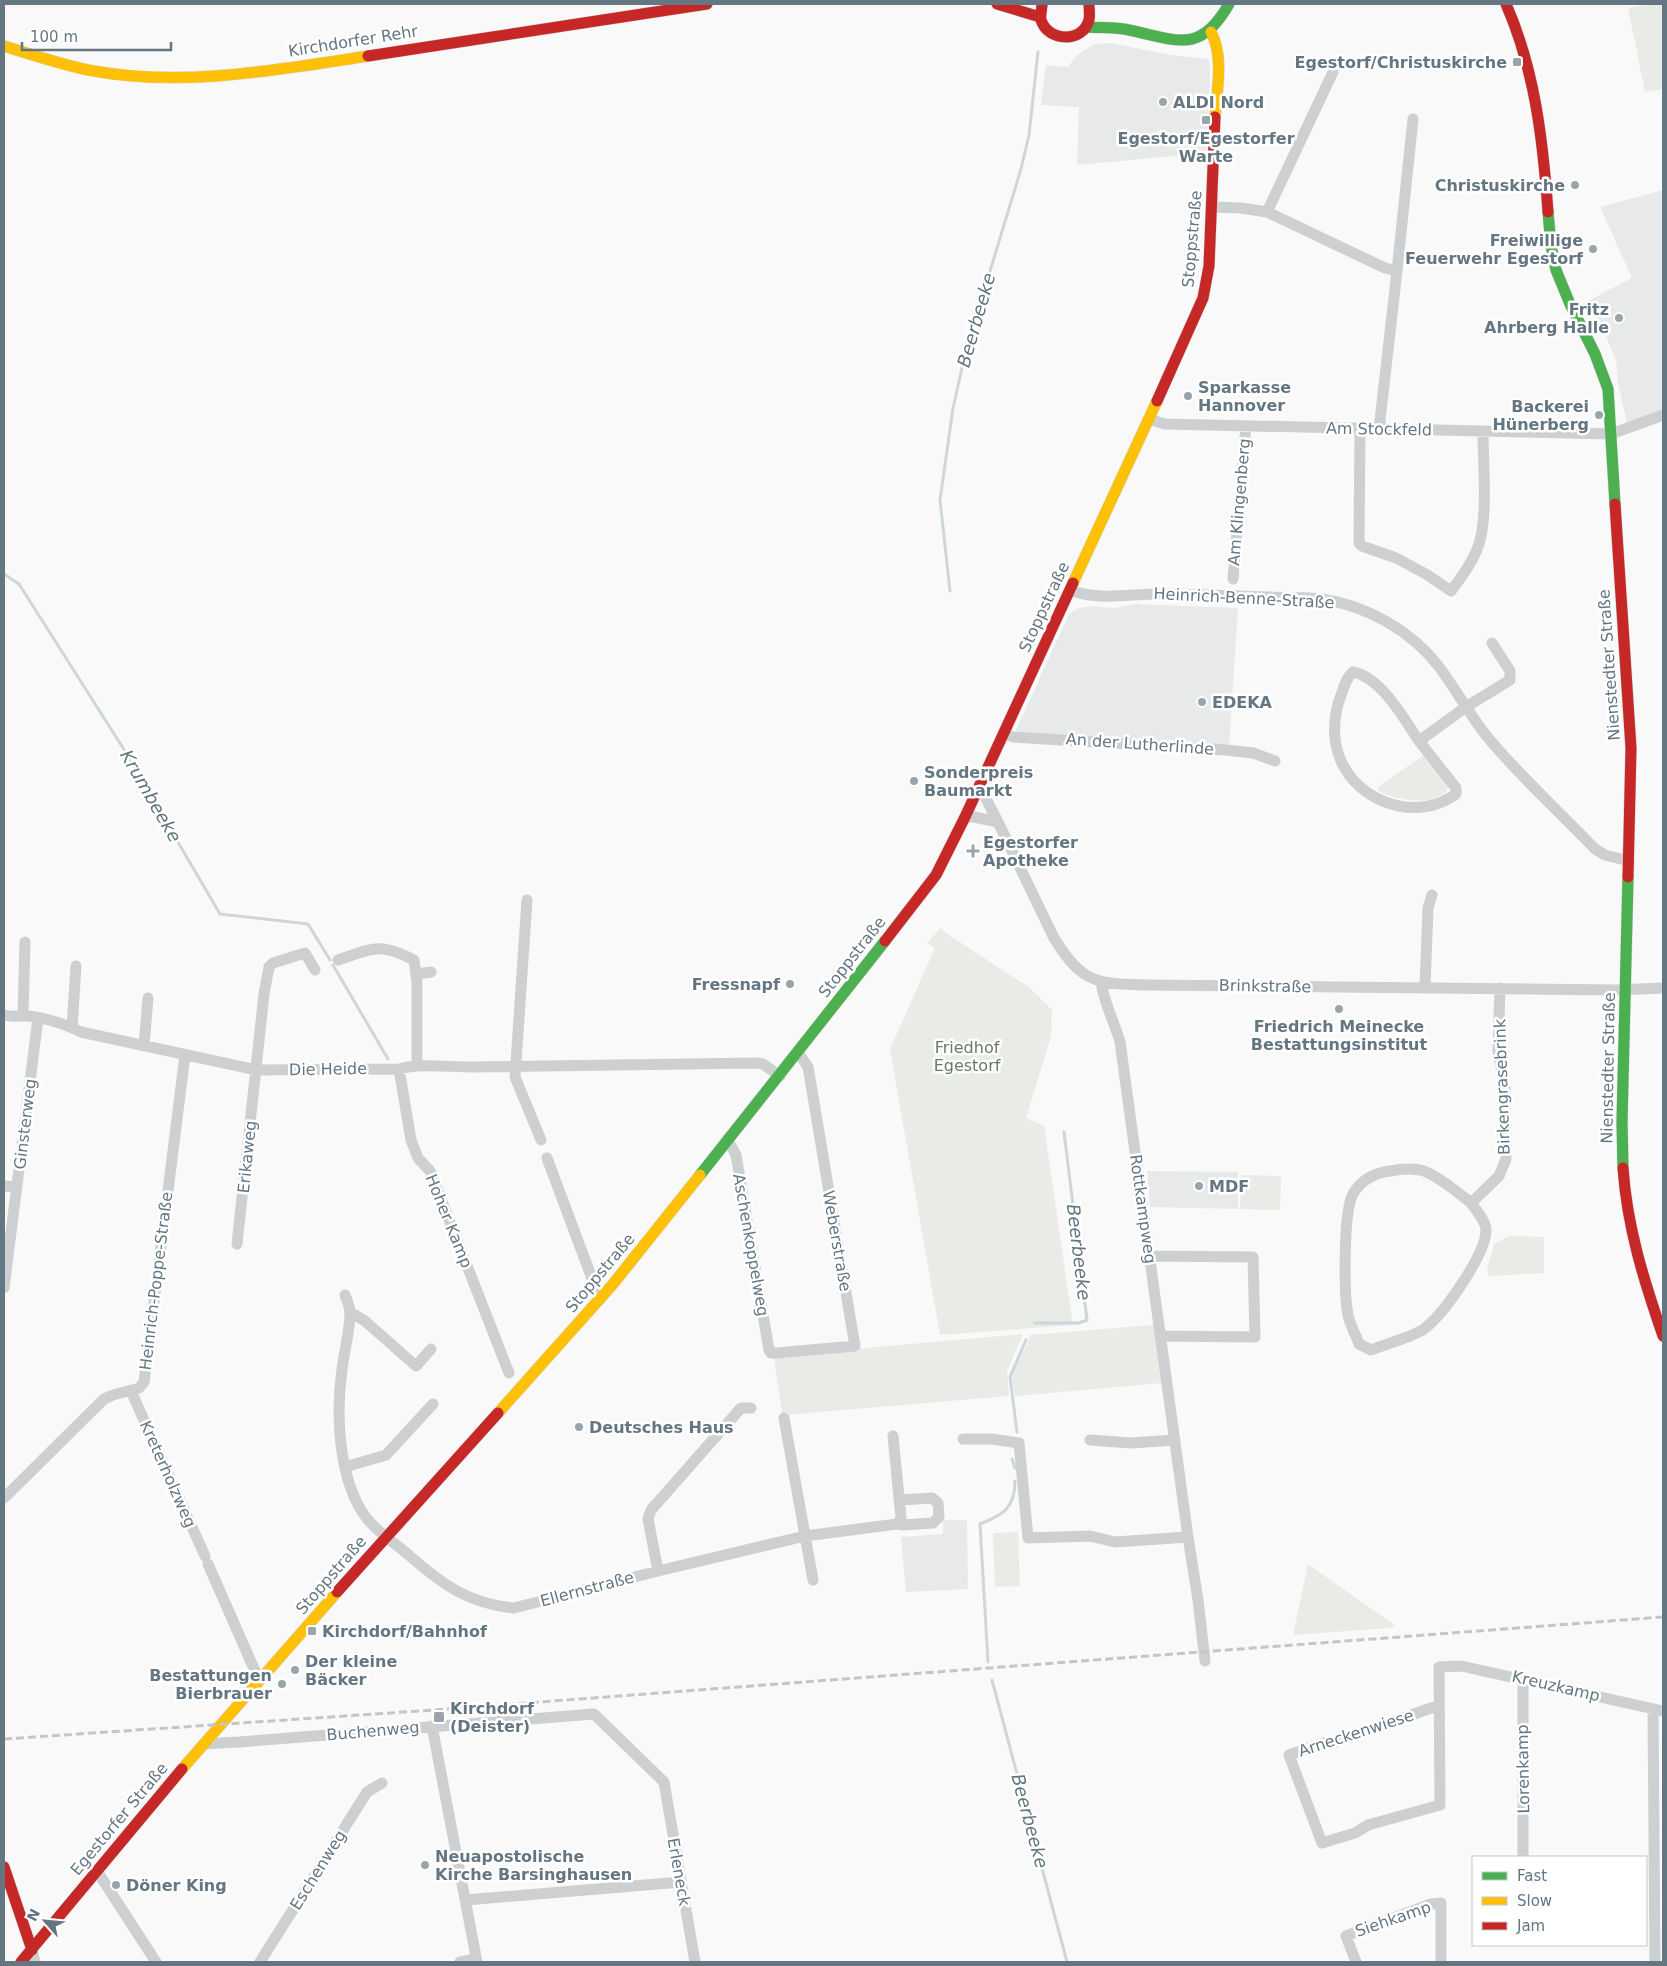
<svg xmlns="http://www.w3.org/2000/svg" width="1667" height="1966" font-family="'DejaVu Sans',sans-serif">
<style>
.built{fill:#e8e9e9}
.green{fill:#e8ebe6}
.lines{fill:none;stroke-linecap:round;stroke-linejoin:round}
.stream{stroke:#ced6d9;stroke-width:3}
.fast-casing{stroke:#d5d6d7;stroke-width:12}
.slow-casing{stroke:#d5d6d7;stroke-width:12}
.jam-casing{stroke:#d5d6d7;stroke-width:12}
.street{stroke:#cecfd0;stroke-width:11}
.fast{stroke:#4caf50;stroke-width:11}
.slow{stroke:#ffc107;stroke-width:11}
.jam{stroke:#c62828;stroke-width:11}
.rail{stroke:#c3c5c6;stroke-width:3;stroke-dasharray:8 4;stroke-linecap:butt}
.poi-dot{fill:#99a4ac;stroke:#fff;stroke-width:2}
.labels{text-anchor:middle;dominant-baseline:central;stroke-width:5;stroke-linejoin:round;paint-order:stroke}
.street-label{font-size:16px;fill:#657683;stroke:#fff}
.poi-label{font-size:16px;font-weight:bold;fill:#657683;stroke:#fff;text-anchor:start}
.park-label{font-size:16px;fill:#687a64;stroke:#fff}
.water-label{font-size:18px;font-style:italic;fill:#60757c;stroke:#fff}
</style>
<rect width="100%" height="100%" fill="#f9f9f9"/>
<path class="built" d="M1111,43L1170,55L1209,59L1210,73L1207,153L1077,165L1079,107L1041,105L1046,65L1068,67L1076,56L1094,44Z
M1663,190V410L1627,422L1618,384L1616,360L1590,300L1632,278L1600,207Z
M1134,604L1238,608L1229,748L1018,735L1016,730L1069,614L1076,609L1089,606L1116,608Z
M1147,1171L1238,1172V1209L1150,1207Z
M943,1520H967L968,1589L906,1592L901,1537L943,1534Z"/>
<path class="green" d="M1651,4H1663V89L1645,92L1628,8Z
M1424,755L1448,785L1447,791C1429,807 1398,800 1378,791V787Z
M942,927L943,931L1030,988L1052,1010L1051,1036L1026,1118L1044,1126L1073,1325L940,1335L890,1049L935,948L927,943Z
M1241,1175L1281,1176L1280,1210L1240,1209Z
M1509,1236L1544,1237V1273L1489,1276L1487,1269L1494,1244Z
M1152,1325L1156,1327L1162,1383L1015,1396L1012,1376L1031,1335Z
M1023,1334L1007,1371L1009,1396L784,1415L782,1412L774,1358L775,1356Z
M1018,1532L1020,1586L995,1587L993,1533Z
M1308,1564L1396,1626L1389,1628L1293,1635Z"/>
<g class="lines">
<path class="stream" d="M4,574L19,584L123,748L220,914L308,924L330,960
M950,591L940,500L953,408L966,350L1021,169L1029,135L1038,52
M333,965L388,1059
M1035,1323H1079L1087,1320L1064,1132
M1017,1432L1010,1377L1026,1340
M1012,1459L1015,1468
M988,1662L980,1524C1003,1515 1015,1508 1015,1481
M992,1680L1067,1962"/>
<g class="fast-casing">
<path id="fast" d="M1086,27C1100,28 1115,27 1129,30C1177,40 1200,55 1229,4
M1548,212L1551,246L1556,270L1570,304L1595,354L1608,389L1615,504
M1623,1168L1622,1122L1628,877
M700,1175L885,941"/>
</g>
<g class="slow-casing">
<path id="slow" d="M1211,32C1224,56 1217,90 1215,117
M4,46C32,55 60,64 88,70C181,88 276,70 368,56
M1073,583L1157,401
M498,1413L613,1284L700,1175
M182,1769L337,1592"/>
</g>
<g class="jam-casing">
<path id="jam" d="M997,4L1040,17
M1042,4C1042,9 1040,15 1041,20C1048,42 1083,43 1089,20C1090,15 1089,9 1089,4
M1506,4C1535,70 1543,141 1548,212
M368,56L707,4
M1157,401L1203,298L1209,266L1215,117
M1615,504L1631,748L1628,877
M885,941L936,875L965,817L1073,583
M1623,1168C1627,1227 1644,1281 1663,1336
M337,1592L498,1413
M4,1867L32,1950
M21,1962L182,1769"/>
</g>
<path class="street" d="M1212,207L1241,208L1267,212L1385,268L1397,271L1379,429
M1267,212L1333,72
M1397,271L1413,119
M1148,419L1165,424L1611,434L1663,415
M1360,429L1359,543L1362,546L1396,558L1426,574L1451,591C1462,577 1473,562 1479,544C1488,516 1483,462 1483,431
M1233,579L1246,426
M1070,590C1099,601 1129,594 1159,594C1196,594 1233,596 1269,597C1287,598 1305,597 1322,599C1368,606 1412,631 1440,668C1456,690 1469,713 1485,734C1518,775 1559,811 1595,849L1605,855L1629,861
M1003,733L1013,737L1226,750L1253,753L1275,761
M1419,741C1404,719 1381,677 1353,672C1346,678 1344,687 1341,695C1335,711 1333,729 1336,745C1346,798 1413,826 1456,794V788L1419,741L1466,707L1510,680V671L1492,643
M979,785L998,822
M965,817H974L998,822L1054,938C1082,983 1096,984 1147,985L1617,990L1663,988
M527,900L515,1077L541,1140
M338,960C373,948 380,942 414,960L417,983V1065
M416,974L431,972
M1101,982C1104,1003 1114,1021 1120,1042L1188,1537L1198,1600L1205,1661
M1425,987L1428,908L1432,895
M4,1015C11,1017 16,1016 23,1016C38,1015 68,1025 81,1032L257,1070L399,1069C420,1063 449,1067 472,1067L757,1063L763,1064L780,1076
M23,1015L25,942
M72,1028L76,966
M144,1046L148,998
M399,1069L411,1140L418,1158L430,1171L509,1373
M728,1140L736,1155L769,1350L771,1353H776L855,1346L808,1067L798,1052
M547,1158L600,1300
M4,1186L17,1187
M1471,1203C1457,1192 1441,1178 1424,1171C1414,1168 1400,1169 1390,1171C1374,1173 1361,1180 1353,1194C1343,1212 1344,1294 1348,1315C1350,1325 1356,1335 1359,1344L1371,1350C1385,1344 1413,1337 1424,1329C1444,1314 1486,1254 1486,1230C1486,1221 1476,1210 1471,1203L1499,1176L1506,1159L1505,1088L1498,1051L1500,988
M237,1244L264,994L269,967L273,963L305,953L315,970
M1149,1256L1253,1257L1255,1337L1161,1336
M4,1288L38,1018
M345,1295C347,1300 350,1307 350,1313C350,1329 344,1353 342,1369C336,1413 338,1471 361,1510C373,1530 394,1542 411,1557C443,1585 470,1604 514,1608L658,1571L805,1536L897,1524L901,1518L893,1436
M350,1312L365,1321L416,1366L431,1349
M131,1391L205,1556
M784,1418L813,1580
M963,1439H992L1019,1443L1028,1538L1090,1536L1115,1542L1188,1537
M1090,1440L1131,1443L1175,1440
M345,1467L386,1455L433,1404
M4,1498L104,1399L113,1395L139,1388L144,1382L185,1055
M897,1524L903,1525L933,1523L939,1517L938,1503L932,1498L899,1500
M208,1564L255,1671L262,1678
M658,1571L648,1519L651,1510L741,1408H751
M1523,1680V1857
M1438,1707L1431,1708L1335,1742L1324,1743L1289,1755L1322,1843L1355,1833L1368,1825L1440,1805L1439,1667L1461,1666L1663,1711
M1653,1709L1655,1962
M432,1726L477,1962
M203,1744L239,1742L594,1714L664,1782L695,1962
M97,1871L156,1962
M466,1900L681,1882
M32,1950L35,1962
M260,1962L367,1792L382,1783
M460,1962L476,1959
M1356,1962L1346,1936L1431,1904L1441,1903V1962"/>
<use href="#fast" class="fast"/>
<use href="#slow" class="slow"/>
<use href="#jam" class="jam"/>
<path class="rail" d="M4,1739L434,1710L1663,1617"/>
</g>
<g class="poi-dot">
<rect x="1512" y="57" width="10" height="10" rx="2.5"/>
<circle cx="1163" cy="102" r="5"/>
<rect x="1201" y="115" width="10" height="10" rx="2.5"/>
<circle cx="1575" cy="185" r="5"/>
<circle cx="1593" cy="249" r="5"/>
<circle cx="1619" cy="318" r="5"/>
<circle cx="1188" cy="396" r="5"/>
<circle cx="1599" cy="415" r="5"/>
<circle cx="1202" cy="702" r="5"/>
<circle cx="914" cy="781" r="5"/>
<path d="M970.5 843.5h5v5h5v5h-5v5h-5v-5h-5v-5h5z"/>
<circle cx="790" cy="984" r="5"/>
<circle cx="1339" cy="1009" r="5"/>
<circle cx="1199" cy="1186" r="5"/>
<circle cx="579" cy="1427" r="5"/>
<rect x="307" y="1626" width="10" height="10" rx="2.5"/>
<circle cx="295" cy="1670" r="5"/>
<circle cx="282" cy="1684" r="5"/>
<rect x="433" y="1711" width="12" height="12" rx="2.5"/>
<circle cx="425" cy="1865" r="5"/>
<circle cx="116" cy="1885" r="5"/>
</g>
<g class="labels">
<g class="street-label">
<text transform="translate(353 41) rotate(-9)">Kirchdorfer Rehr</text>
<text transform="translate(1192 239) rotate(-85)">Stoppstraße</text>
<text transform="translate(1379 429) rotate(1)">Am Stockfeld</text>
<text transform="translate(1239 502) rotate(-85)">Am Klingenberg</text>
<text transform="translate(1244 598) rotate(3)">Heinrich-Benne-Straße</text>
<text transform="translate(1044 607) rotate(-65)">Stoppstraße</text>
<text transform="translate(1609 665) rotate(-94)">Nienstedter Straße</text>
<text transform="translate(1140 744) rotate(4)">An der Lutherlinde</text>
<text transform="translate(852 957) rotate(-52)">Stoppstraße</text>
<text transform="translate(1265 986) rotate(1)">Brinkstraße</text>
<text transform="translate(1608 1068) rotate(-89)">Nienstedter Straße</text>
<text transform="translate(328 1069) rotate(-1)">Die Heide</text>
<text transform="translate(1502 1087) rotate(-92)">Birkengrasebrink</text>
<text transform="translate(25 1124) rotate(-83)">Ginsterweg</text>
<text transform="translate(247 1157) rotate(-84)">Erikaweg</text>
<text transform="translate(1143 1209) rotate(82)">Rottkampweg</text>
<text transform="translate(449 1221) rotate(68)">Hoher Kamp</text>
<text transform="translate(837 1241) rotate(80)">Weberstraße</text>
<text transform="translate(751 1245) rotate(80)">Aschenkoppelweg</text>
<text transform="translate(600 1273) rotate(-50)">Stoppstraße</text>
<text transform="translate(156 1281) rotate(-83)">Heinrich-Poppe-Straße</text>
<text transform="translate(168 1474) rotate(66)">Kreterholzweg</text>
<text transform="translate(331 1575) rotate(-49)">Stoppstraße</text>
<text transform="translate(587 1589) rotate(-15)">Ellernstraße</text>
<text transform="translate(1556 1686) rotate(13)">Kreuzkamp</text>
<text transform="translate(373 1731) rotate(-5)">Buchenweg</text>
<text transform="translate(1356 1733) rotate(-18)">Arneckenwiese</text>
<text transform="translate(1523 1769) rotate(-91)">Lorenkamp</text>
<text transform="translate(119 1819) rotate(-50)">Egestorfer Straße</text>
<text transform="translate(318 1870) rotate(-58)">Eschenweg</text>
<text transform="translate(679 1872) rotate(80)">Erleneck</text>
<text transform="translate(1393 1919) rotate(-19)">Siehkamp</text>
</g>
<g class="poi-label">
<text x="1507" y="62" text-anchor="end">Egestorf/Christuskirche</text>
<text x="1173" y="102">ALDI Nord</text>
<text x="1206" y="138" text-anchor="middle">Egestorf/Egestorfer<tspan x="1206" dy="18">Warte</tspan></text>
<text x="1565" y="185" text-anchor="end">Christuskirche</text>
<text x="1583" y="240" text-anchor="end">Freiwillige<tspan x="1583" dy="18">Feuerwehr Egestorf</tspan></text>
<text x="1609" y="309" text-anchor="end">Fritz<tspan x="1609" dy="18">Ahrberg Halle</tspan></text>
<text x="1198" y="387">Sparkasse<tspan x="1198" dy="18">Hannover</tspan></text>
<text x="1589" y="406" text-anchor="end">Backerei<tspan x="1589" dy="18">Hünerberg</tspan></text>
<text x="1212" y="702">EDEKA</text>
<text x="924" y="772">Sonderpreis<tspan x="924" dy="18">Baumarkt</tspan></text>
<text x="983" y="842">Egestorfer<tspan x="983" dy="18">Apotheke</tspan></text>
<text x="780" y="984" text-anchor="end">Fressnapf</text>
<text x="1339" y="1026" text-anchor="middle">Friedrich Meinecke<tspan x="1339" dy="18">Bestattungsinstitut</tspan></text>
<text x="1209" y="1186">MDF</text>
<text x="589" y="1427">Deutsches Haus</text>
<text x="322" y="1631">Kirchdorf/Bahnhof</text>
<text x="305" y="1661">Der kleine<tspan x="305" dy="18">Bäcker</tspan></text>
<text x="272" y="1675" text-anchor="end">Bestattungen<tspan x="272" dy="18">Bierbrauer</tspan></text>
<text x="450" y="1708">Kirchdorf<tspan x="450" dy="18">(Deister)</tspan></text>
<text x="435" y="1856">Neuapostolische<tspan x="435" dy="18">Kirche Barsinghausen</tspan></text>
<text x="126" y="1885">Döner King</text>
</g>
<g class="park-label">
<text x="967" y="1047">Friedhof<tspan x="967" dy="18">Egestorf</tspan></text>
</g>
<g class="water-label">
<text transform="translate(976 320) rotate(-74)">Beerbeeke</text>
<text transform="translate(151 796) rotate(60)">Krumbeeke</text>
<text transform="translate(1079 1252) rotate(83)">Beerbeeke</text>
<text transform="translate(1030 1821) rotate(75)">Beerbeeke</text>
</g>
</g>
<rect width="1667" height="1966" fill="none" stroke="#657683" stroke-width="10"/>
<rect x="1472" y="1856" width="175" height="90" fill="#ffffff" stroke="#c1c8cd"/>
<rect x="1482" y="1872" width="25" height="8" fill="#4caf50" stroke="#c1c8cd"/>
<text x="1517" y="1881" font-size="15" fill="#657683">Fast</text>
<rect x="1482" y="1897" width="25" height="8" fill="#ffc107" stroke="#c1c8cd"/>
<text x="1517" y="1906" font-size="15" fill="#657683">Slow</text>
<rect x="1482" y="1922" width="25" height="8" fill="#c62828" stroke="#c1c8cd"/>
<text x="1517" y="1931" font-size="15" fill="#657683">Jam</text>
<g transform="translate(45 1921) rotate(297)" stroke="#ffffff" stroke-width="4" paint-order="stroke">
<path d="M0-4L9 19L0 12L-9 19Z" fill="#657683"/>
<text y="-8" font-size="14" font-weight="bold" text-anchor="middle" fill="#657683">N</text>
</g>
<path d="M22 42v8h149v-8" fill="none" stroke="#657683" stroke-width="2.5"/>
<text x="30" y="42" font-size="15" fill="#657683" stroke="#ffffff" stroke-width="4" paint-order="stroke">100 m</text>
</svg>
